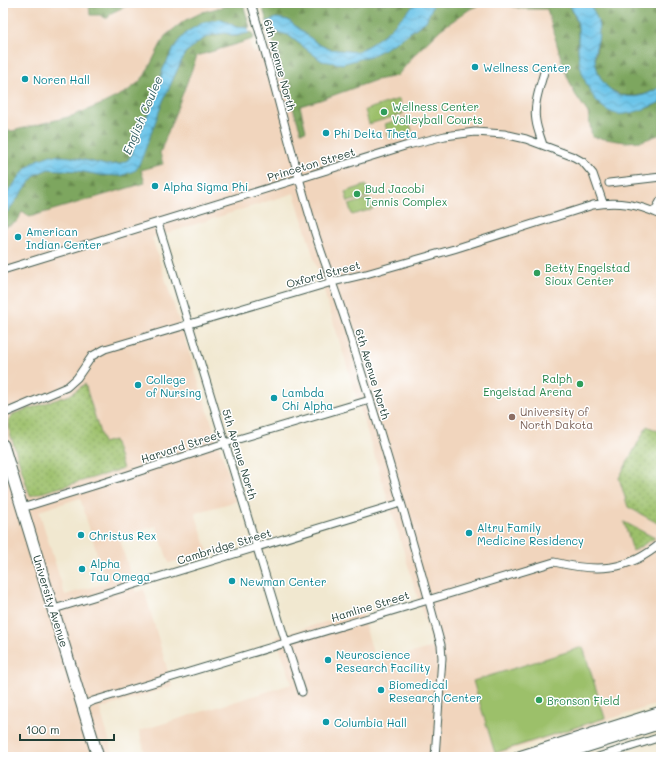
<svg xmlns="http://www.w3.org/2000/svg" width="664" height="760" font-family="Mali,sans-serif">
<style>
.built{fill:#f1d5bd;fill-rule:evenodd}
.grass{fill:url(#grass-dots);stroke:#5e7e4f}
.forest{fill:url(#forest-firs);stroke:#4e7249}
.pitch{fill:#9cc06a;stroke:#5e7e4f}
.water{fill:url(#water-waves);stroke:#45808e}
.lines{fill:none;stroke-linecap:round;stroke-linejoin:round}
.street-casing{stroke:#3e574b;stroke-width:9}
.secondary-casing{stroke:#3e574b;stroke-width:13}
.street{stroke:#fff;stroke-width:7}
.secondary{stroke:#fff;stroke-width:11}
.culture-dot{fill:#0f9aa8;stroke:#fff;stroke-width:1.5}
.leisure-dot{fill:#2e9e5b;stroke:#fff;stroke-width:1.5}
.education-dot{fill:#8d6e63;stroke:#fff;stroke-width:1.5}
.labels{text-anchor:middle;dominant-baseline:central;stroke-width:3;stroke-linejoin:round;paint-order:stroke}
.street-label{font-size:11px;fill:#1f3d34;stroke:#fff}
.culture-label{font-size:11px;fill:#0d838f;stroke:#fff;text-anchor:start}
.leisure-label{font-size:11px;fill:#27864d;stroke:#fff;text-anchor:start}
.education-label{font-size:11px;fill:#785e54;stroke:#fff;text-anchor:start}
.water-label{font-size:12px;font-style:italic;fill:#325f61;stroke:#fff}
</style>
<defs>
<pattern id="grass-dots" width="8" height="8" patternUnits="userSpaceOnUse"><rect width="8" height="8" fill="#9cc06a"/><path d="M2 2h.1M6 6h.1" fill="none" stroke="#7f9d58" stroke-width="1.8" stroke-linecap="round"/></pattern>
<pattern id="forest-firs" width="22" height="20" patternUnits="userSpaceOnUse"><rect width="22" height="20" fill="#7da65e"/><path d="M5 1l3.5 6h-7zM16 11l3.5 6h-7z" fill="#66884e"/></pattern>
<pattern id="water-waves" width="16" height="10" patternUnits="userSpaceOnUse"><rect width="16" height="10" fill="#6bc4e9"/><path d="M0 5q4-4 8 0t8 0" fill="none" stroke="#57a0be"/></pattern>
</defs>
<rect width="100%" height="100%" fill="#fff"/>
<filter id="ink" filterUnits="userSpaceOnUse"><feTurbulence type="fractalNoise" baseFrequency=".025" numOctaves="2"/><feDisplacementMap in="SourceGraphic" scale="8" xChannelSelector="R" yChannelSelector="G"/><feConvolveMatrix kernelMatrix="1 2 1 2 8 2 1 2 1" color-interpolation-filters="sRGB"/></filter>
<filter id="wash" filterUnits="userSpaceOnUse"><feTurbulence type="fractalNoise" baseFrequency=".012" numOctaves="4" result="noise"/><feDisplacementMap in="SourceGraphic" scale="16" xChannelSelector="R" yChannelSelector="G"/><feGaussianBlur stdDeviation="0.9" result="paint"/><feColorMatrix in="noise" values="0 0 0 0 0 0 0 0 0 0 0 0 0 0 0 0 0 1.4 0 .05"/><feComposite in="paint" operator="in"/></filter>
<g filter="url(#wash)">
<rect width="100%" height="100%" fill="#f1e8d0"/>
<path class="built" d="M3,3H237L253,53L406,3H661V703L489,757H146L139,731L292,684L276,637L361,611L376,663L433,647L294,193L152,238L237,501L195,513L208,552L169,563L156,526L119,537L136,592L144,589L172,686L100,709L114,757H3ZM80,498L106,583L65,595L39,511Z"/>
<path class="grass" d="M85,384L103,443L114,440L123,469L30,496L10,433L9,421L13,414L70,395Z
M647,426L660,432L661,436V525L628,507L619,478Z
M624,522L655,538L633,551Z"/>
<path class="forest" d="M89,3H138L135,5H128L111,13L108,18H105L101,15H90Z
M236,3L243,4L250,27C239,31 231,24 222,19L177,43L163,69L157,94L137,139L132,154L128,160L119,164L106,165L71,157L26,168L3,199V131H12L72,116L102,104L126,92L138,83L145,75L165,36L184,21L203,12Z
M278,3H416L387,32L371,44L357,52L329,49L318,44L288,20L276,18L267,22L263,8Z
M433,3H484L470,9L441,29L416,53L397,76L376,80L320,100L300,106L306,131L301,132L293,108L269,27L277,32L288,35L322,61L393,44L426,21Z
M500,3H569L578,25V52L587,84L648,108L661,102V134L642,141L625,142L592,137L588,113L575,94L564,69L547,9H522Z
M588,3H661V87L646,94L635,96L622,95L605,87L596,68L595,60L598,39L592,8Z
M252,32L254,38L250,40L197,56L160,153L163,164L141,170L145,183L29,217L24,212L21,213C18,224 13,224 3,227V215L8,211L35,175L48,169L79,171L100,175L121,176L152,130L163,101L185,53L201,40L212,35L225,33L235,36Z"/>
<path class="pitch" d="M399,99L403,114L369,124L365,110Z
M408,117L412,131L389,138L385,124Z
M366,185L369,196L348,202L345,192Z
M370,198L373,209L352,215L349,205Z
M583,647L605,718L495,753L473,681Z"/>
<path class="water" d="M416,3H434L426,21L393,44L373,55L342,64L322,61L288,35L277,32L269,27L267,22L276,18L288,20L318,44L329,49L357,52L371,44L387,32Z
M569,3H588C597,13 601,27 598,41C596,46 594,53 595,59C598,86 617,102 644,95C650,93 656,89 661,87V102C650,107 629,116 617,114C595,110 582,79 579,59C577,48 579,37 578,26C577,18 572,10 569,3Z
M222,19L236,27L248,28L249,33L235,36L225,33L212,35L201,40L185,53L163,101L142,158L136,170L121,176L100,175L79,171L48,169L35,175L8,211L3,215V199L26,168L37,160L51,155L71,157L106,165L119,164L128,160L132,154L137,139L157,94L163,69L177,43L188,31L204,22Z"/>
</g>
<g filter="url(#ink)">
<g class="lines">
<g class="street-casing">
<path id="street" d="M251,3C274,78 291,155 314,230C326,268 341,304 352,342C384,442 414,544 441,645L442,658L435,757
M543,145C541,138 537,129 536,121C533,105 540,87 544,72
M609,183L661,177
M654,212L661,200
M158,223L286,643L302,692
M3,270L408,145L445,136L475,132L504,134L526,139L574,157L583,162L593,174L603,203
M3,414L67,387L77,378L92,356L105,349L332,282L366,274L454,249L593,205C618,201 638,204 661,215
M22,508L128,475L225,443L370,400
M54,609L401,503
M83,706L93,701L554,562C595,572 628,572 661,543
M598,757L661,737"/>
</g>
<g class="secondary-casing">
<path id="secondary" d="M3,445L98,757
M519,757L661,712
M553,757L661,723"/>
</g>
<use href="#street" class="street"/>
<use href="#secondary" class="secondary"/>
</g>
</g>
<g class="culture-dot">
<circle cx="475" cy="67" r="4"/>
<circle cx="25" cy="79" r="4"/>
<circle cx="326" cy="133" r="4"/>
<circle cx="155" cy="186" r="4"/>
<circle cx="18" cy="237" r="4"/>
<circle cx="138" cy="385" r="4"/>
<circle cx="274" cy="398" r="4"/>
<circle cx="469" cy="533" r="4"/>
<circle cx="81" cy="535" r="4"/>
<circle cx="82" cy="569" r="4"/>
<circle cx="232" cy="581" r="4"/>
<circle cx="328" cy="660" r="4"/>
<circle cx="381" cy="690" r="4"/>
<circle cx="326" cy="722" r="4"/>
</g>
<g class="leisure-dot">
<circle cx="384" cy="112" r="4"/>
<circle cx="357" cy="194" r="4"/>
<circle cx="537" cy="273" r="4"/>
<circle cx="580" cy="384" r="4"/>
<circle cx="539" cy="700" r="4"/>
</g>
<circle class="education-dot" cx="512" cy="417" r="4"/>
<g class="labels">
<g class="street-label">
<text transform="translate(280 65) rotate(75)">6th Avenue North</text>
<text transform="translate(311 164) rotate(-17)">Princeton Street</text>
<text transform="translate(323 274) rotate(-15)">Oxford Street</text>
<text transform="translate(373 374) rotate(73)">6th Avenue North</text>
<text transform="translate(181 446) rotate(-18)">Harvard Street</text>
<text transform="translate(240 454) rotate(73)">5th Avenue North</text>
<text transform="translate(224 546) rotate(-17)">Cambridge Street</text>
<text transform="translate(51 601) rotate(73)">University Avenue</text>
<text transform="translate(370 606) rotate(-17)">Hamline Street</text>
</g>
<g class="culture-label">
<text x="483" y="67">Wellness Center</text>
<text x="33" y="79">Noren Hall</text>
<text x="334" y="133">Phi Delta Theta</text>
<text x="163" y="186">Alpha Sigma Phi</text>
<text x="26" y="231">American<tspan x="26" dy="13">Indian Center</tspan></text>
<text x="146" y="379">College<tspan x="146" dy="13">of Nursing</tspan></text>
<text x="282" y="392">Lambda<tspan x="282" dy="13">Chi Alpha</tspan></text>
<text x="477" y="527">Altru Family<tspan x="477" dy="13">Medicine Residency</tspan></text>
<text x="89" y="535">Christus Rex</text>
<text x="90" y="563">Alpha<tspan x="90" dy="13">Tau Omega</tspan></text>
<text x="240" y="581">Newman Center</text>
<text x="336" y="654">Neuroscience<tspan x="336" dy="13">Research Facility</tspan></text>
<text x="389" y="684">Biomedical<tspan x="389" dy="13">Research Center</tspan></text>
<text x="334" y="722">Columbia Hall</text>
</g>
<g class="leisure-label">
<text x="392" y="106">Wellness Center<tspan x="392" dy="13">Volleyball Courts</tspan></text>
<text x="365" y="188">Bud Jacobi<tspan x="365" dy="13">Tennis Complex</tspan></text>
<text x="545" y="267">Betty Engelstad<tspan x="545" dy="13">Sioux Center</tspan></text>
<text x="572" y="378" text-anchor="end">Ralph<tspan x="572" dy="13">Engelstad Arena</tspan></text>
<text x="547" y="700">Bronson Field</text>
</g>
<g class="education-label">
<text x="520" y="411">University of<tspan x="520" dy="13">North Dakota</tspan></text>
</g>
<g class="water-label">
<text transform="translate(142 115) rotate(-67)">English Coulee</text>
</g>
</g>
<rect width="664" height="760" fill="none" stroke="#fff" stroke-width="16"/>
<path d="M20 734v6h94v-6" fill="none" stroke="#1f3d34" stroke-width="2"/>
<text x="26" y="734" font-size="12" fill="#1f3d34" stroke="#ffffff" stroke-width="3" paint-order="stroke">100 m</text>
</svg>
